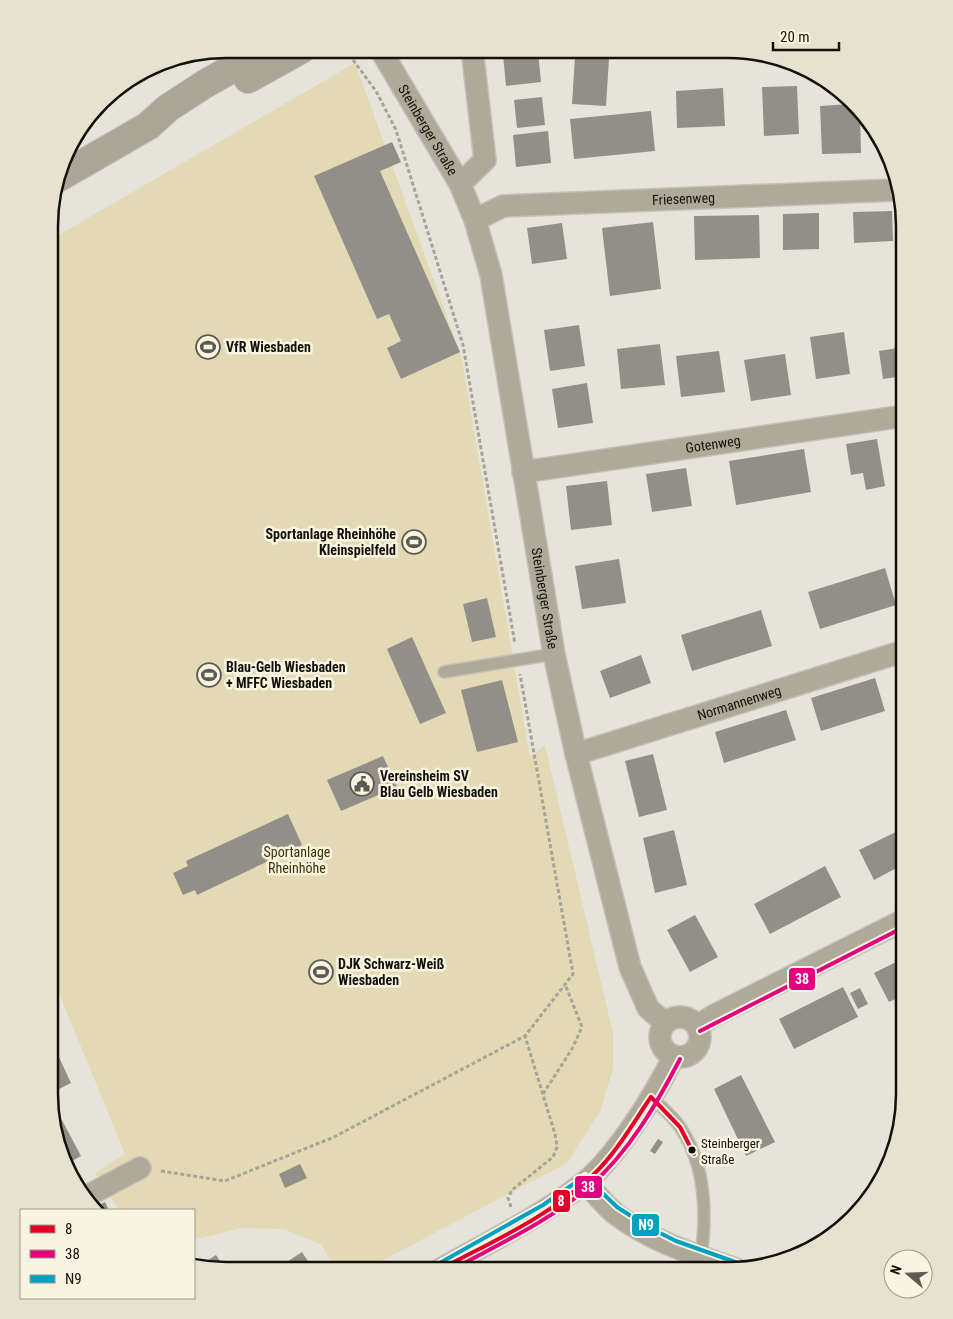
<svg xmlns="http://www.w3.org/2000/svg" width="953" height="1319" font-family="'Roboto Condensed',sans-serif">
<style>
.built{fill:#e5e0cd}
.green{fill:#e3d9b4}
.building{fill:#918f88}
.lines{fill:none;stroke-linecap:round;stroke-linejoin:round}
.lane-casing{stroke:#c3c1ba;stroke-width:14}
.street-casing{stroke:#c3c1ba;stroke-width:24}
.primary-casing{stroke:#c3c1ba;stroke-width:30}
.path{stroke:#a7a498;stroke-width:3;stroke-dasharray:4 2.5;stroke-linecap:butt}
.lane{stroke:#afa999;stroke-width:11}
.street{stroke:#afa999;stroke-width:21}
.primary{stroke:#aaa596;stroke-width:28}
.bus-1-casing{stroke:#f9f4e1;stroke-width:8}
.bus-2-casing{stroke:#f9f4e1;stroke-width:8}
.bus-3-casing{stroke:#f9f4e1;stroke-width:8}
.bus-1{stroke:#e4002b;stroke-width:4}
.bus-2{stroke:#e5007d;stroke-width:4}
.bus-3{stroke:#01a1c4;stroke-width:4}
.bus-dot{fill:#12110a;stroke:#f9f4e1;stroke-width:2}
.labels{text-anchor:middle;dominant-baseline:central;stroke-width:5;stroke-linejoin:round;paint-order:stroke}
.bus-label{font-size:13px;fill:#12110a;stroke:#f9f4e1;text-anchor:start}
.street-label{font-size:14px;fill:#12110a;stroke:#f9f4e1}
.poi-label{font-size:14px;font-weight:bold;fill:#12110a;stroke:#f9f4e1;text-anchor:start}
.park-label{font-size:14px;fill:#3e3307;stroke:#f9f4e1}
.rim{fill:none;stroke:#12110a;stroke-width:2.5}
.line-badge{stroke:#f9f4e1;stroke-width:2}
.badge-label{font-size:14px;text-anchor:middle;font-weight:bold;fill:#fff}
</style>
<rect width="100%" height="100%" fill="#e6e4da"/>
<path class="built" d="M190,55L91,114L109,92L168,58Z"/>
<path class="green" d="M355,63L461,355L530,757L545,745L613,1033V1069L600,1112L567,1163L366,1269H335L322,1245L284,1229L241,1228L194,1240V1210H119L95,1173L125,1154L49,969L50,240Z"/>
<path class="building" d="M538,52L541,82L506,86L503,55Z
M575,57L609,59L606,106L572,104Z
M797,86L799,134L764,136L762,87Z
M723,88L725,126L677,128L676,91Z
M542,97L545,125L517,128L514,100Z
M851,104L860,115L861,153L822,154L820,106Z
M651,111L655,151L574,159L570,119Z
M548,131L551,163L516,167L513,135Z
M392,142L401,162L380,171L460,352L401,379L387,348L401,341L389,314L377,319L314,176Z
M892,211L893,241L854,243L853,212Z
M819,213V249L783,250V214Z
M759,215L760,258L695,260L694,216Z
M653,222L661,289L610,296L602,228Z
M562,223L567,259L532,264L527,228Z
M579,325L585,366L550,371L544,330Z
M844,332L850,374L816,379L810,337Z
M660,344L665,385L621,389L617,349Z
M904,347V376L883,379L879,351Z
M719,351L725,392L681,397L676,356Z
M785,354L791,395L751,401L744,360Z
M587,383L593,423L558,428L552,389Z
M877,439L885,486L866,490L863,473L851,475L846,444Z
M804,449L811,492L736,505L729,461Z
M686,468L692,506L652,512L646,474Z
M607,481L612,525L571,530L566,486Z
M619,559L626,603L582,609L575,566Z
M885,568L896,605L820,629L808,592Z
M487,598L496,637L472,642L463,604Z
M761,610L772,646L692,671L681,635Z
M412,637L446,713L420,724L387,649Z
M641,655L651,683L610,698L600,671Z
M875,678L885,711L821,731L811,698Z
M502,680L518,742L477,752L461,690Z
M786,710L796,740L724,763L715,732Z
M653,754L667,810L639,817L625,761Z
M383,756L397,787L341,811L327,780Z
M288,814L302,845L197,895L195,890L183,895L173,873L188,866L186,861Z
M904,828V864L874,880L859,850Z
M674,830L687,885L655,893L643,838Z
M825,866L841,897L770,934L754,904Z
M695,915L718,957L690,972L667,930Z
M904,958V995L889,1002L874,973Z
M843,987L858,1017L794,1049L779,1019Z
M860,988L868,1004L858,1009L850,993Z
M49,1024L55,1038L51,1040L71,1083L49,1094Z
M741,1075L775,1142L746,1156L714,1089Z
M62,1120L81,1156L65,1165L56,1124Z
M658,1139L663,1142L655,1154L650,1151Z
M300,1164L307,1178L285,1188L279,1174Z
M105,1202L109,1210H99L95,1207Z
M302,1252L313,1269H276L279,1267Z
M216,1255L225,1269L197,1267Z"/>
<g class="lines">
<g class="lane-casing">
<path id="lane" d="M444,672L554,654
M651,1097C660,1106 673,1116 680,1127C706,1165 707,1214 701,1257"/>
</g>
<g class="street-casing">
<g id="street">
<path id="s1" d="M380,49L460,184L475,220L491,275L554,654L576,754L630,967L648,1008L665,1023"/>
<path d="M460,184L485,160L472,49"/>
<path id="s2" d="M475,220L503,206L896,190"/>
<path id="s3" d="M523,472L904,416"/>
<path id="s4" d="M576,754L904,651"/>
<circle cx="680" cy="1037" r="20"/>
<path d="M697,1026L715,1015L904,920"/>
<path d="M585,1182C595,1192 605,1206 617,1215C653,1242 693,1254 736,1269"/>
<path d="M87,1196L140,1168"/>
<path d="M441,1269C489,1242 540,1217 584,1183C617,1156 655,1095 674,1056"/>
</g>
</g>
<g class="primary-casing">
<path id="primary" d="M248,79L302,49
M58,178L148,126L168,108L205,84L266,49"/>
</g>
<path class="path" d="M353,60L376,91L396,130L463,345L515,644
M543,1094L572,1049L582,1027L565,984
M161,1171L225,1181L334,1137L525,1036L573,974L520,674
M511,1207L508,1198L512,1190L553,1157L557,1147L555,1134L525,1036"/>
<use href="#lane" class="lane"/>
<use href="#street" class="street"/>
<use href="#primary" class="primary"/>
<g class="bus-1-casing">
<path id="bus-1" d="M651,1097L680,1127L694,1154
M441,1269C493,1241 551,1216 594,1174C617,1152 633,1123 651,1097"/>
</g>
<g class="bus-2-casing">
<path id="bus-2" d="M700,1031L904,927
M453,1269C499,1244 550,1221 590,1186C629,1152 656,1105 680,1059"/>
</g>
<g class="bus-3-casing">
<path id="bus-3" d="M438,1264L543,1205L585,1176L617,1207L648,1227L676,1241L738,1263"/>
</g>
<use href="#bus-1" class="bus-1"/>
<use href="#bus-2" class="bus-2"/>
<use href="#bus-3" class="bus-3"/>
</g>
<defs>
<g id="stadium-ring" transform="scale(1.25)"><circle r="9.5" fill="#f9f4e1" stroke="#5c5b53" stroke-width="1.5"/><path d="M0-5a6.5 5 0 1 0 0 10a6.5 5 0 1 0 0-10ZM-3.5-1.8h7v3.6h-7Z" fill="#5c5b53"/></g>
<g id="civic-ring" transform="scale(1.25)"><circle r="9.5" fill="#f9f4e1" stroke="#5c5b53" stroke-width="1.5"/><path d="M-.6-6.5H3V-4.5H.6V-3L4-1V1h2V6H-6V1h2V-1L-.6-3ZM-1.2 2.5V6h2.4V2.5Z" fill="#5c5b53"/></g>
</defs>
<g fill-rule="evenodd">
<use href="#stadium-ring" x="208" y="347"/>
<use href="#stadium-ring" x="414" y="542"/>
<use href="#stadium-ring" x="209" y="675"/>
<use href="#civic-ring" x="362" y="784"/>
<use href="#stadium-ring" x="321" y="972"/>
</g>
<circle class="bus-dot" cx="692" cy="1150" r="4.5"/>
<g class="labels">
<g class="bus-label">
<text x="701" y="1143">Steinberger<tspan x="701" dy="16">Straße</tspan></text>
</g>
<g class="street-label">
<text stroke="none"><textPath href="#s1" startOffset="94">Steinberger Straße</textPath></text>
<text stroke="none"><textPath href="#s2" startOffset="212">Friesenweg</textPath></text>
<text stroke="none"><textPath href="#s3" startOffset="192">Gotenweg</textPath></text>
<text stroke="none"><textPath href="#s1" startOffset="581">Steinberger Straße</textPath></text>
<text stroke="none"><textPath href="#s4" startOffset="171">Normannenweg</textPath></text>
</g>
<g class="poi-label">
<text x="226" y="347">VfR Wiesbaden</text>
<text x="396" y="534" text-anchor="end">Sportanlage Rheinhöhe<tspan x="396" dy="16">Kleinspielfeld</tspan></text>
<text x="226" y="667">Blau-Gelb Wiesbaden<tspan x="226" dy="16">+ MFFC Wiesbaden</tspan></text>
<text x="380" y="776">Vereinsheim SV<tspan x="380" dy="16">Blau Gelb Wiesbaden</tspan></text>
<text x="338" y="964">DJK Schwarz-Weiß<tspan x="338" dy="16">Wiesbaden</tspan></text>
</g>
<g class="park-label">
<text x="297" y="852">Sportanlage<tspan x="297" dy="16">Rheinhöhe</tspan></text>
</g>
</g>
<path d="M0 0H953V1319H0ZM226 58H728A168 168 0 0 1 896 226V1094A168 168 0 0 1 728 1262H226A168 168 0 0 1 58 1094V226A168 168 0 0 1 226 58Z" fill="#e7e2d0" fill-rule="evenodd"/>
<path class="rim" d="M226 58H728A168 168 0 0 1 896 226V1094A168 168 0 0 1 728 1262H226A168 168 0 0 1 58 1094V226A168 168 0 0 1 226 58Z"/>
<g class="line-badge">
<rect x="788" y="967" width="28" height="24" rx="5" fill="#e5007d"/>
<rect x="574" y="1175" width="29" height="24" rx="5" fill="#e5007d"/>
<rect x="552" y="1189" width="19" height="24" rx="5" fill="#e4002b"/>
<rect x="631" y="1213" width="29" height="24" rx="5" fill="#01a1c4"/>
</g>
<g class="badge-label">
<text x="802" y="984">38</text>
<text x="588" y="1192">38</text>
<text x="561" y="1206">8</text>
<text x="646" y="1230">N9</text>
</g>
<rect x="20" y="1209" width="175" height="90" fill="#f9f4e1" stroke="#9d998b"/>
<rect x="30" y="1225" width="25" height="8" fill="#e4002b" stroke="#9d998b"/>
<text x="65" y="1234" font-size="15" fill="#12110a">8</text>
<rect x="30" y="1250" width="25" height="8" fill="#e5007d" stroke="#9d998b"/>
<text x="65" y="1259" font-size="15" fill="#12110a">38</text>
<rect x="30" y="1275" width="25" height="8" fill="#01a1c4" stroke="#9d998b"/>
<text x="65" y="1284" font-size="15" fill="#12110a">N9</text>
<g transform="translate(908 1274) rotate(289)"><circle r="24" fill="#f9f4e1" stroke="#9d998b"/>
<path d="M0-4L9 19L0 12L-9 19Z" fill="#5c5b53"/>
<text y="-8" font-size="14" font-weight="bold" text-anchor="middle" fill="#12110a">N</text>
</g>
<path d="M773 42v8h66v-8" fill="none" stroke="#12110a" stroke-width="2.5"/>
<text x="780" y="42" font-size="15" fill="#12110a" stroke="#f9f4e1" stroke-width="4" paint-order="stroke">20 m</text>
</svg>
